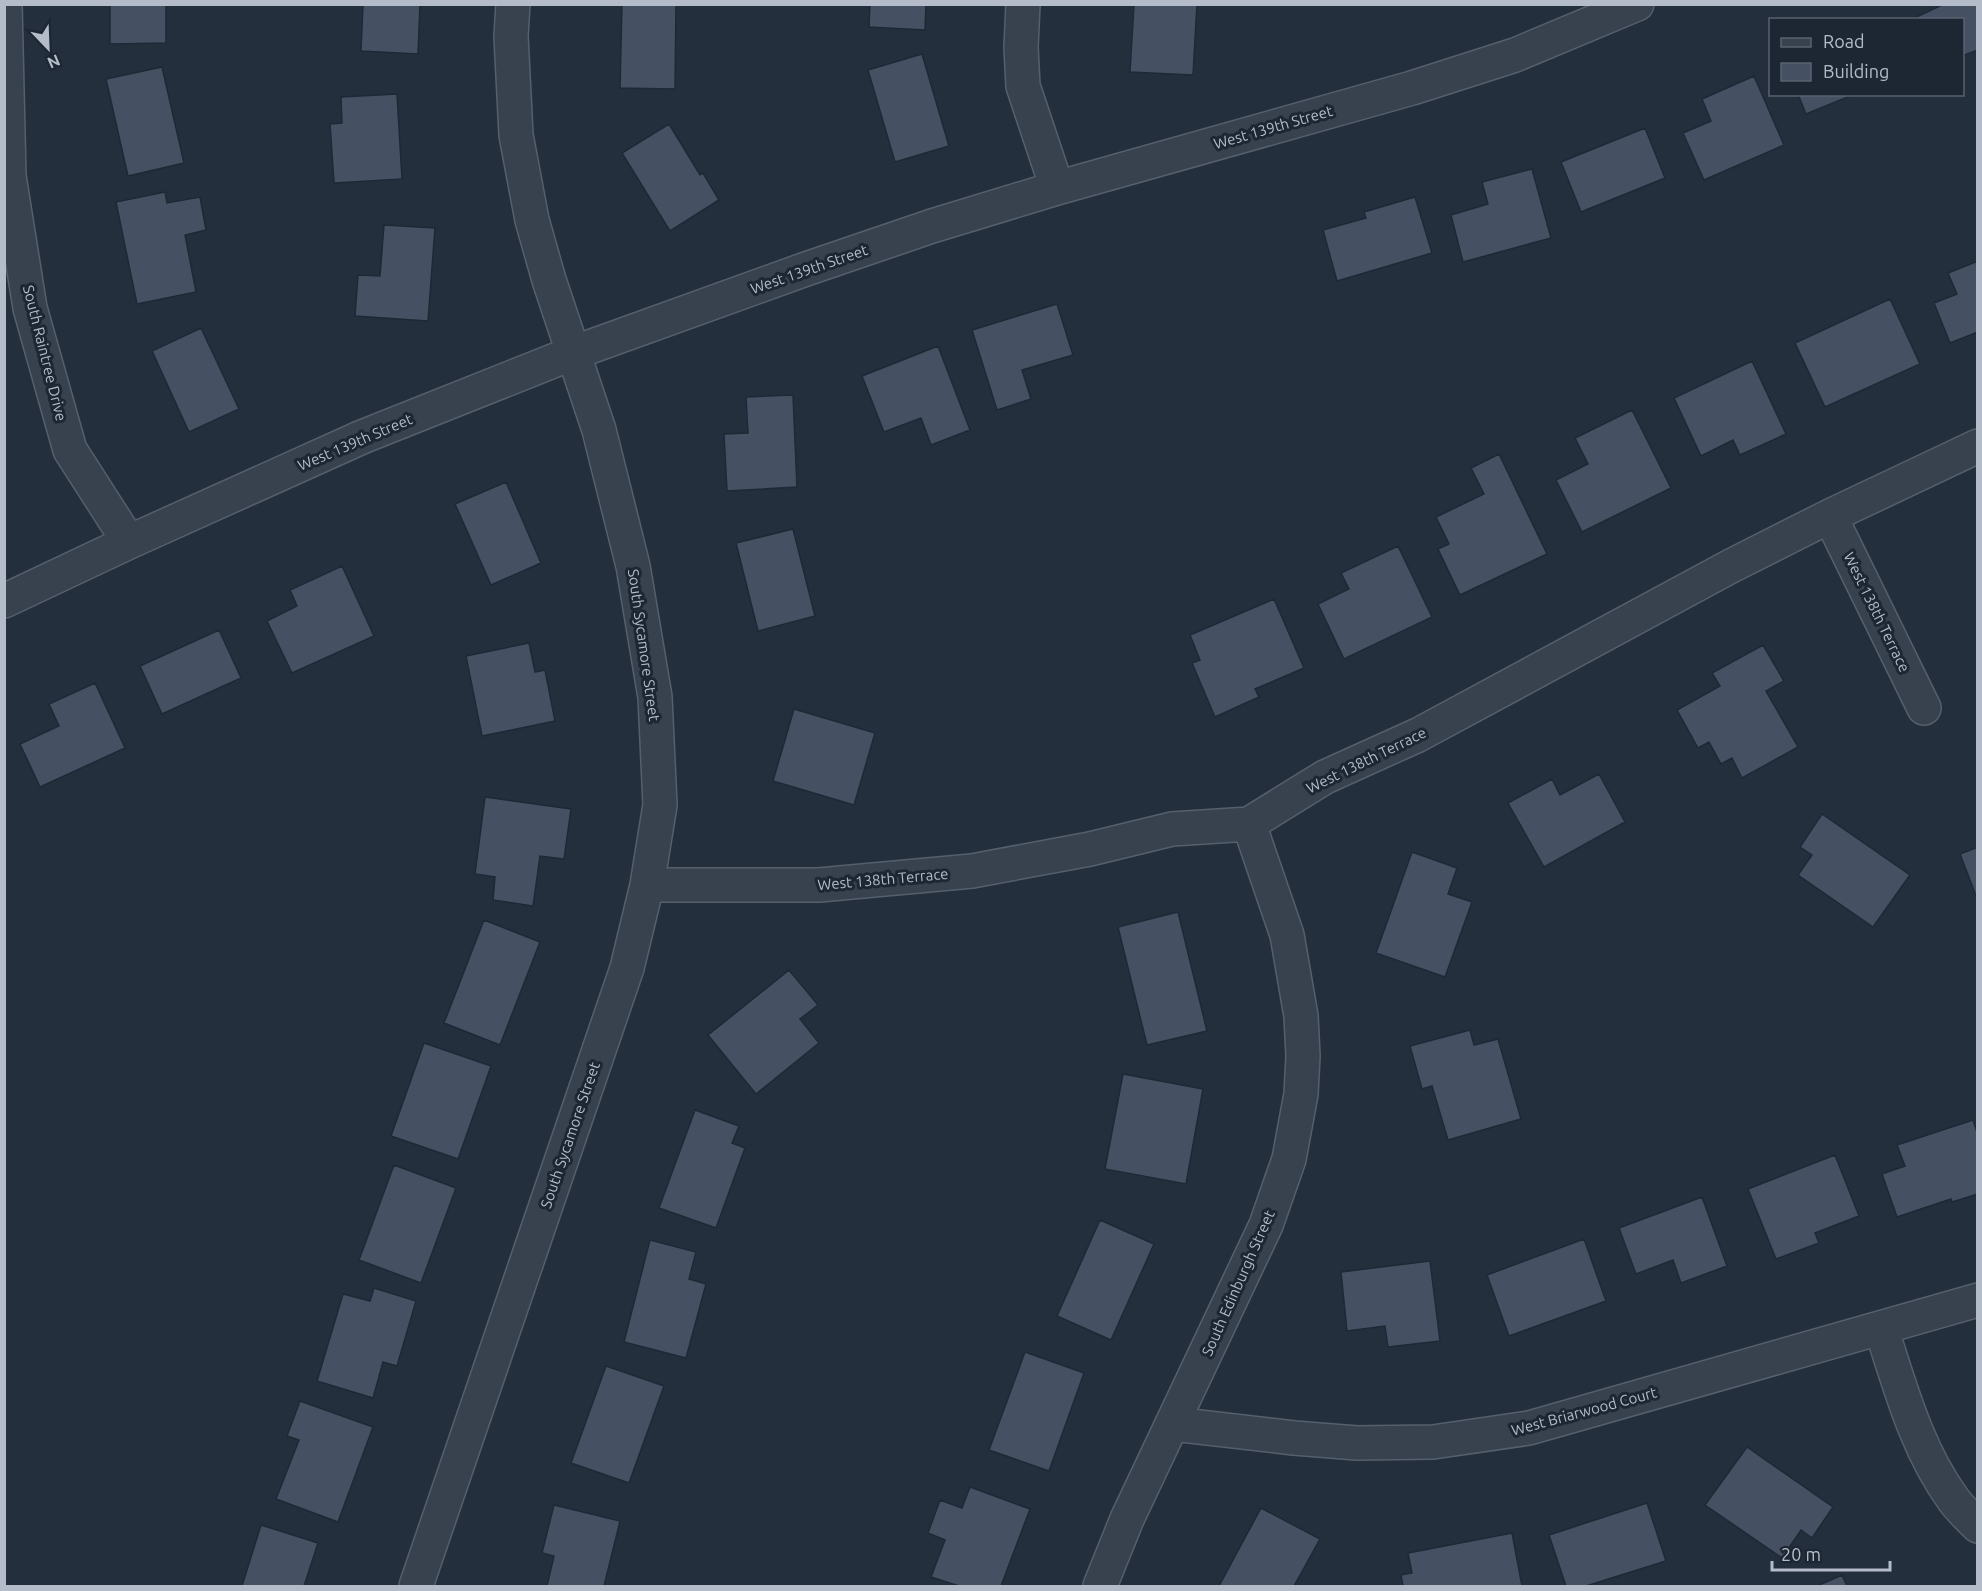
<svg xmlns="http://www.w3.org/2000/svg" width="1982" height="1591" font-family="Ubuntu,sans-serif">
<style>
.building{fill:#455162;stroke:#1f2835;stroke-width:1.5}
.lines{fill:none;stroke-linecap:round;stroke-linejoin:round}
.minor-casing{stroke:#565f6c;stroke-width:36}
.minor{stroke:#38414e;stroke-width:33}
.labels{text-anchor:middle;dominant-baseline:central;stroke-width:6;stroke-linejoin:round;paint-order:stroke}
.street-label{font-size:15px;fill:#b4bcc9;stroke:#1d2633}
</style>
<rect width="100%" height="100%" fill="#242f3e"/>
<path class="building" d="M110,4H166V43L110,44Z
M363,4H420L418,54L361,51Z
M622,4H676L675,89L620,88Z
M870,4H926L925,30L869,27Z
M1134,4H1197L1193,75L1130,72Z
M1944,4H1978V50L1962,56V20H1910Z
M922,54L949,146L895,162L868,70Z
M162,67L184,163L128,176L106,79Z
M1754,76L1784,145L1704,180L1683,133L1711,121L1702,99Z
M397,94L402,179L334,183L330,124L342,123L341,97Z
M1798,94H1855L1806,114Z
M669,124L700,175L703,173L719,200L670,231L622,153Z
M1645,128L1665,178L1581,212L1561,162Z
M1532,169L1551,238L1463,262L1451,215L1488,204L1482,182Z
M165,192L167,203L200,197L206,230L185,235L196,292L137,304L116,202Z
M1415,197L1432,253L1337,281L1323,230L1366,218L1364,212Z
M384,225L435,228L428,321L355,316L358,275L380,276Z
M1978,261V332L1950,343L1934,303L1957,294L1948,273Z
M1890,299L1920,364L1825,407L1795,343Z
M1057,304L1073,355L1022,370L1031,399L997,410L972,330Z
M201,328L239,409L189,432L152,351Z
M938,346L970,430L931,445L921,418L884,432L862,376Z
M1752,361L1786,434L1740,455L1733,440L1701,456L1674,398Z
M793,395L797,487L727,491L724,434L748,433L746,397Z
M1632,410L1671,488L1582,532L1556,480L1588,464L1575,438Z
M1499,454L1547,554L1460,595L1438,549L1449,544L1436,517L1484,494L1471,468Z
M506,482L541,563L491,585L455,504Z
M793,529L815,616L758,631L736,543Z
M1398,546L1432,617L1344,659L1318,604L1349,589L1341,573Z
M342,566L374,636L292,673L267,621L297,606L290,590Z
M1274,599L1304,668L1255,689L1259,697L1215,717L1192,663L1200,660L1190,635Z
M219,630L241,678L162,714L140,666Z
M529,643L535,672L545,670L555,721L482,736L466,656Z
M1763,645L1784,681L1766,691L1798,747L1742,778L1732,758L1721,764L1709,742L1698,748L1677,710L1720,686L1712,673Z
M95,683L125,748L40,787L20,744L59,726L49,704Z
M794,709L875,733L854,805L773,781Z
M1599,774L1625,822L1544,867L1508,803L1552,779L1560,795Z
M485,797L571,809L564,859L540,856L533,906L493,900L495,877L475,874Z
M1822,814L1910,875L1873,927L1798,875L1812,855L1800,847Z
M1978,847V901L1960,854Z
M1412,852L1457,868L1448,894L1472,902L1445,977L1376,953Z
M1178,912L1207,1031L1147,1045L1118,927Z
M484,920L540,942L500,1045L444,1023Z
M789,970L818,1005L800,1019L819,1043L756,1094L708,1035Z
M1470,1030L1474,1045L1498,1039L1521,1119L1448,1140L1432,1086L1422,1089L1410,1046Z
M424,1043L491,1066L458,1159L391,1136Z
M1123,1074L1203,1089L1186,1184L1105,1169Z
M695,1110L739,1126L732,1143L745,1148L716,1228L659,1208Z
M1973,1120L1978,1135V1194L1952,1202L1951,1199L1897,1217L1882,1174L1905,1166L1897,1145Z
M1835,1155L1859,1216L1815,1233L1819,1243L1776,1259L1748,1189Z
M394,1165L456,1188L421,1283L359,1260Z
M1702,1197L1727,1266L1681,1283L1673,1260L1636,1274L1619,1228Z
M1100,1220L1154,1244L1111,1340L1057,1316Z
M1584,1239L1606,1301L1509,1336L1487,1275Z
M650,1240L696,1252L689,1279L706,1284L686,1358L624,1342Z
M1430,1261L1440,1341L1388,1347L1385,1326L1347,1331L1341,1272Z
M374,1288L416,1301L397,1366L383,1362L373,1398L317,1381L343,1294L370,1301Z
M1025,1352L1084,1373L1049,1471L989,1450Z
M606,1366L664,1386L629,1483L571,1463Z
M300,1401L373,1427L338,1522L276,1499L299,1440L287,1436Z
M1747,1447L1833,1507L1812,1538L1801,1530L1782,1558L1705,1505Z
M970,1487L1030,1509L1001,1586H959L931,1577L945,1540L928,1533L940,1500L962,1508Z
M1647,1503L1666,1561L1586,1586H1566L1549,1535Z
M554,1505L620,1521L604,1586H547L554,1556L542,1553Z
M1261,1508L1320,1539L1294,1586H1219Z
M261,1525L318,1543L304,1586H242Z
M1512,1533L1522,1586H1403L1401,1575L1412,1573L1408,1553Z
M1842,1575L1847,1586H1817Z"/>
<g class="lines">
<g class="minor-casing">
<path id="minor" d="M5,4L9,176L30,308L70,450L129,542
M1023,4L1021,47L1023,86L1057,188
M1830,516L1924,708
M4,601L129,542L362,437L573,353L806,269L932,226L1057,188L1412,88L1515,55L1637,4
M647,885H819L972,871L1090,849L1172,829L1249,824L1325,777L1418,735L1731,566L1830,516L1978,446
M1881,1328C1900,1386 1916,1448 1953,1499C1960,1509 1969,1517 1978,1526
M1173,1424L1294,1438L1357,1443L1433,1442L1529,1428L1978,1300
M416,1586L627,968L647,885L660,805L655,697L633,566L599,430L549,280L532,220L516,135L511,36L513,4
M1100,1586L1127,1519L1266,1225L1289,1159L1301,1094L1303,1056L1301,1016L1287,935L1249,824"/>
</g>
<use href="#minor" class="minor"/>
</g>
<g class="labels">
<g class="street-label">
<text transform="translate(1273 127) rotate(-16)">West 139th Street</text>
<text transform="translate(809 269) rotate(-19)">West 139th Street</text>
<text transform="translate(45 353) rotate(76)">South Raintree Drive</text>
<text transform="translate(355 442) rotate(-23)">West 139th Street</text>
<text transform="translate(1877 612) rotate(64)">West 138th Terrace</text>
<text transform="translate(644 645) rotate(82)">South Sycamore Street</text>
<text transform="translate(1366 760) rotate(-26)">West 138th Terrace</text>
<text transform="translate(883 879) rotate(-5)">West 138th Terrace</text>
<text transform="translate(570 1135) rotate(-71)">South Sycamore Street</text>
<text transform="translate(1238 1283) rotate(-66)">South Edinburgh Street</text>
<text transform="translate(1584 1411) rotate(-15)">West Briarwood Court</text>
</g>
</g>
<rect width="1982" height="1591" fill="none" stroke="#b4bcc9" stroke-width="12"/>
<rect x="1769" y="18" width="195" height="78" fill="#1d2633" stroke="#59626f" stroke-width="1.5"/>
<rect x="1781" y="38" width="30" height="9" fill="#38414e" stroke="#59626f" stroke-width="1.5"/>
<text x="1823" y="48" font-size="18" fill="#b4bcc9">Road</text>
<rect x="1781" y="63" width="30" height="18" fill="#455162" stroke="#59626f" stroke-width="1.5"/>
<text x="1823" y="78" font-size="18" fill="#b4bcc9">Building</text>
<g transform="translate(48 48) rotate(157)" stroke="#1d2633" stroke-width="4.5" paint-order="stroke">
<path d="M0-4.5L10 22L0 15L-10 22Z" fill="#b4bcc9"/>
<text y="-9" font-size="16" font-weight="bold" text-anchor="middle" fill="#b4bcc9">N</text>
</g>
<path d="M1772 1561v9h118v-9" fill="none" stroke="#b4bcc9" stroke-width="3"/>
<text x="1781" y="1561" font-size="18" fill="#b4bcc9" stroke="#1d2633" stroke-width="4.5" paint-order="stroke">20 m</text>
</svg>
